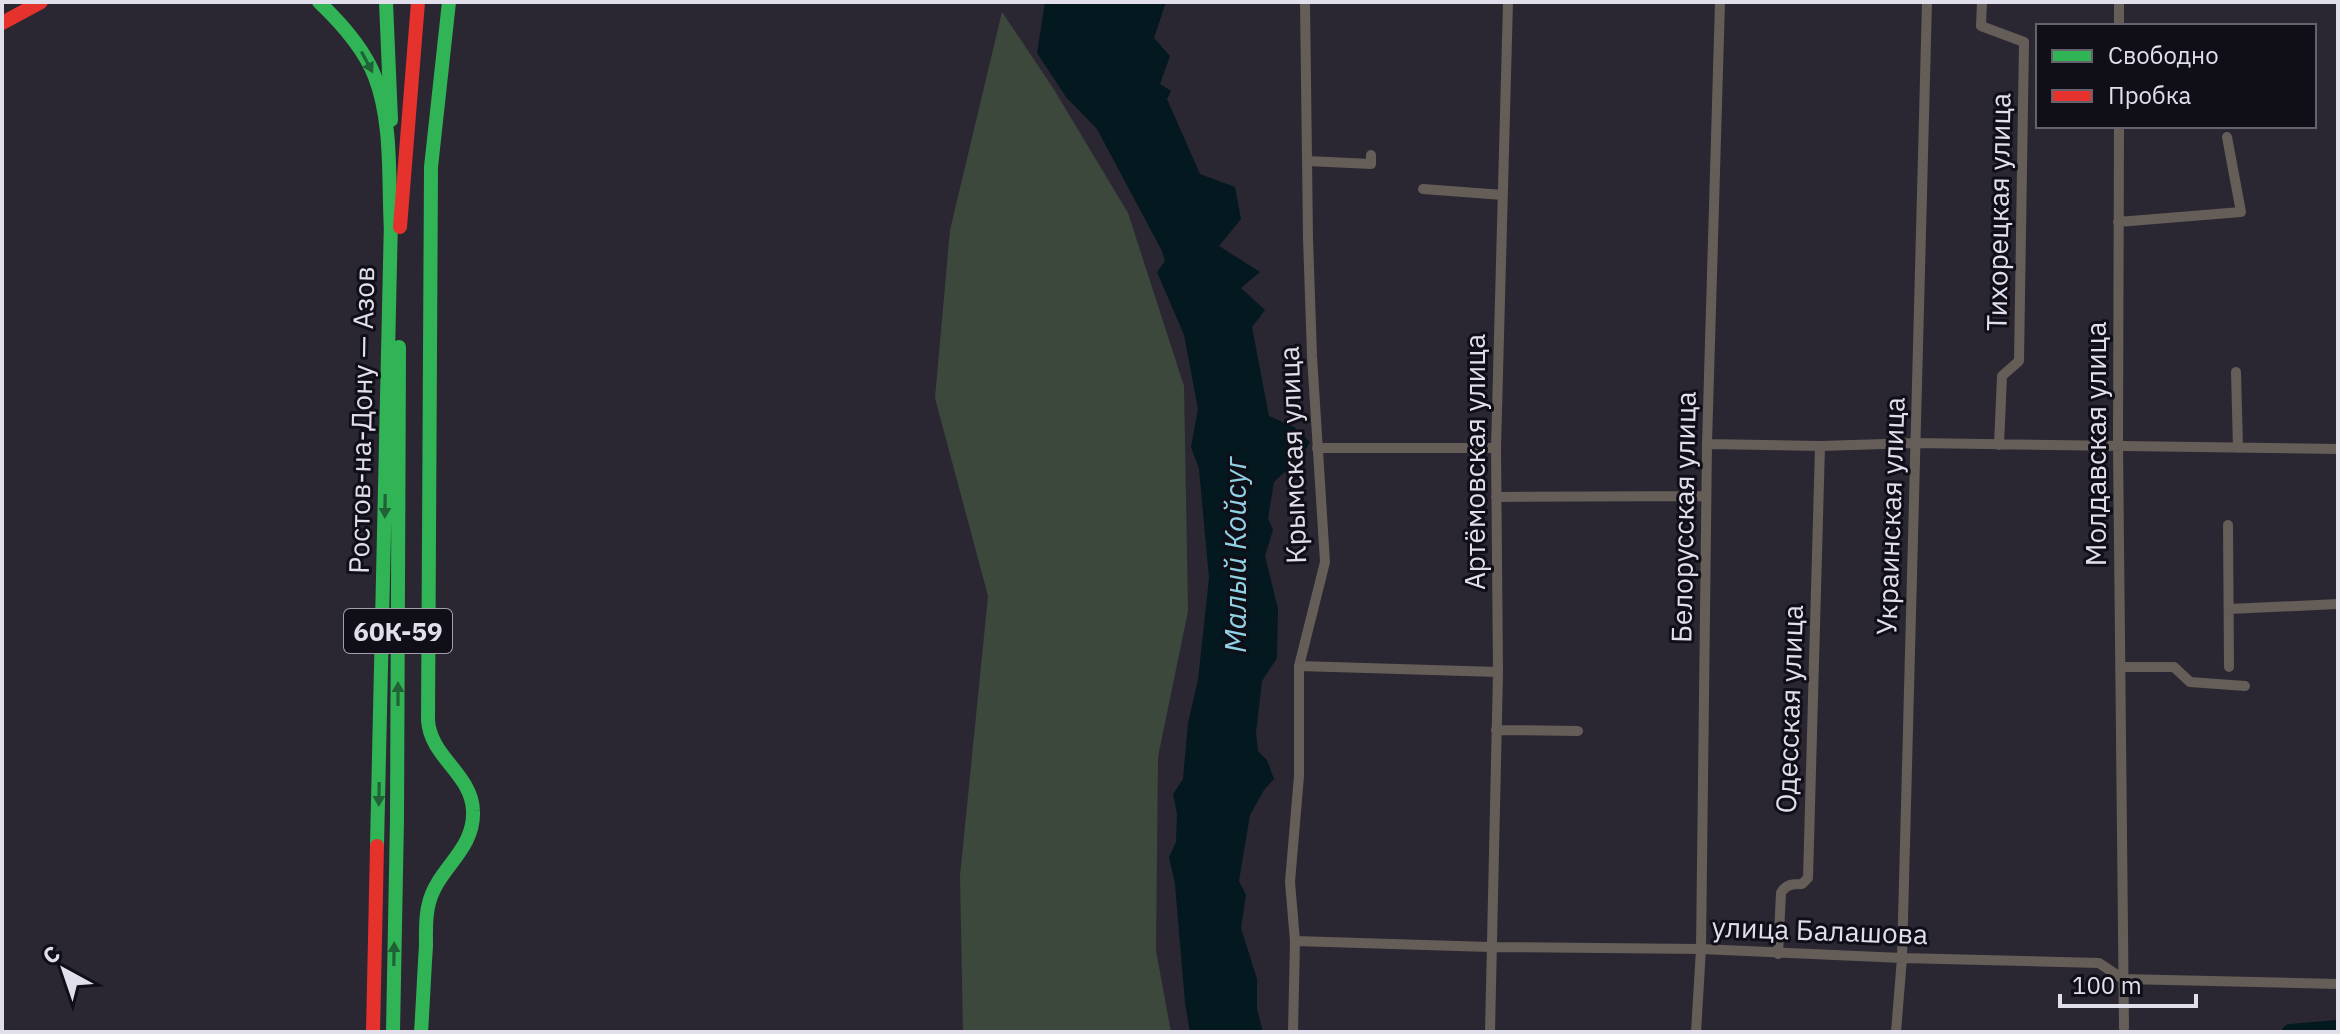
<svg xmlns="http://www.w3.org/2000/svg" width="2340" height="1034" font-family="'IBM Plex Sans',sans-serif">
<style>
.green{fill:#3d483d}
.water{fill:#04181f}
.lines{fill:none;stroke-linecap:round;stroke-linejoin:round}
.river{stroke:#04181f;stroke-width:16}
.street{stroke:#655d57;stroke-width:10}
.fast{stroke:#30b455;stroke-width:14}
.jam{stroke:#e5322d;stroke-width:14}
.oneway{fill:#206136}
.labels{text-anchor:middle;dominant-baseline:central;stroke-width:6;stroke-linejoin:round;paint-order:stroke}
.shield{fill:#100e17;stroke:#a3a0ad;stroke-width:2}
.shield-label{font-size:26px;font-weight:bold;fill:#e2dfed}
.street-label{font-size:28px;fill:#e2dfed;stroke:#100e17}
.water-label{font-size:30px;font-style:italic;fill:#90d2e5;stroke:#100e17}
</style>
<rect width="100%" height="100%" fill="#2a2732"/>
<path class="green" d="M1002,12L1053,88L1128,213L1184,386L1188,611L1158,757L1156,951L1171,1032H963L960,876L988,596L935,398L950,230Z"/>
<path class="water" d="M1045,2H1166L1154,38L1170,56L1160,84L1171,91L1167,99L1200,174L1235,187L1241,219L1219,246L1260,272L1241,288L1265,310L1252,327L1269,416L1294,427L1310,442L1303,455L1274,482L1268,518L1273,530L1265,556L1278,609L1277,658L1262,681L1256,733L1258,751L1267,760L1274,779L1264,790L1250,815L1239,881L1246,895L1241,928L1257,979V1009L1263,1032H1190L1185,1003L1175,884L1169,857L1176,842L1177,814L1173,794L1183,779L1188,723L1198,680L1209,578L1199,469L1191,447L1198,409L1184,335L1157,272L1165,261L1162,251L1097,129L1066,97L1037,53Z"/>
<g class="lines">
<path class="river" d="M2290,1032L2338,1028"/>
<path class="street" d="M1982,2L1981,26L2024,42L2019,361L2002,376L1999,445
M2119,26V2
M2119,126L2118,446L2124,1028
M1307,161L1371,164V155
M1423,189L1503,195
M2118,222L2241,212L2227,137
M2236,372L2238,448
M1707,444L1820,446L1917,443L2338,449
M1317,448H1496
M1496,497L1706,496
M2228,525L2229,667
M2229,609L2338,604
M1299,666L1498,672
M2120,667H2174L2190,682L2245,686
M1496,730L1578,731
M1295,941L1490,947L1701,949L1902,958L2099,963L2123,979L2338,984
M1778,954L1781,893C1786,884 1793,884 1802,884L1808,878L1820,446
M1293,1032L1295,941L1290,882L1299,776V666L1325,562L1312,356L1308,238L1305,2
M1490,1032L1498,672L1496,448L1508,2
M1696,1032L1701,949L1707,444L1720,2
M1896,1032L1902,958L1927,2"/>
<path class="fast" d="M319,2C341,23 364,48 375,77C393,124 388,182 391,232
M386,2L391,120
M377,846L391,219
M393,1032L397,819L399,347
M421,1032C423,1003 424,975 426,946C426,932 425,916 429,903C437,869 475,850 473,811C472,774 430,757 428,720L431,167L449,2"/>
<path class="jam" d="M2,23L41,2
M400,227L418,2
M373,1032L377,846"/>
</g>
<defs><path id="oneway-solid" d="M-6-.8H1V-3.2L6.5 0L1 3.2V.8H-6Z" transform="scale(2)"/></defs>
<g class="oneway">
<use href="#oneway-solid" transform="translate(367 62) rotate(62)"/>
<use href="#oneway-solid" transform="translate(385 506) rotate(91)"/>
<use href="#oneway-solid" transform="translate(398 694) rotate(-90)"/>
<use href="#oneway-solid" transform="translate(379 794) rotate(91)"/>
<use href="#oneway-solid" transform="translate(394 954) rotate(-89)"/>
</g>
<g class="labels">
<rect class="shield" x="344" y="609" width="108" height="44" rx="6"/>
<g class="shield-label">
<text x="398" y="631">60К-59</text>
</g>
<g class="street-label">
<text transform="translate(1998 212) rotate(-89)">Тихорецкая улица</text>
<text transform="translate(361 420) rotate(-89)">Ростов-на-Дону — Азов</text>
<text transform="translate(2095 444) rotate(-90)">Молдавская улица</text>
<text transform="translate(1292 455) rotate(-92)">Крымская улица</text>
<text transform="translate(1474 462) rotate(-90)">Артёмовская улица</text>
<text transform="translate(1890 516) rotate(-88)">Украинская улица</text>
<text transform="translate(1683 517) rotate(-89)">Белорусская улица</text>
<text transform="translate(1789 709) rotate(-88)">Одесская улица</text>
<text transform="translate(1820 930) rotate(2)">улица Балашова</text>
</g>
<g class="water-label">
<text transform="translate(1234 555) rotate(-90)">Малый Койсуг</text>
</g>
</g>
<rect width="2340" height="1034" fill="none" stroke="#e2dfed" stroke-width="8"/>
<rect x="2036" y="24" width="280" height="104" fill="#100e17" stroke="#64626d" stroke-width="2"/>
<rect x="2052" y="50" width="40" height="12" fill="#30b455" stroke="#64626d" stroke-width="2"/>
<text x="2108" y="64" font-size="24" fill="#e2dfed">Свободно</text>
<rect x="2052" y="90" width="40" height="12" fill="#e5322d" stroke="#64626d" stroke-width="2"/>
<text x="2108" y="104" font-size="24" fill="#e2dfed">Пробка</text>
<g transform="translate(64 970) rotate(320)" stroke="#100e17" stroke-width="6" paint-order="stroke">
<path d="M0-6L14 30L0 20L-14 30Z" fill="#e2dfed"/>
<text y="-12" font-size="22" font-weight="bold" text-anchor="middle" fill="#e2dfed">С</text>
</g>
<path d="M2060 994v12h136v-12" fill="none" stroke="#e2dfed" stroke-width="4"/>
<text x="2072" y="994" font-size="24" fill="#e2dfed" stroke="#100e17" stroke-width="6" paint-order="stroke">100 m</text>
</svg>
